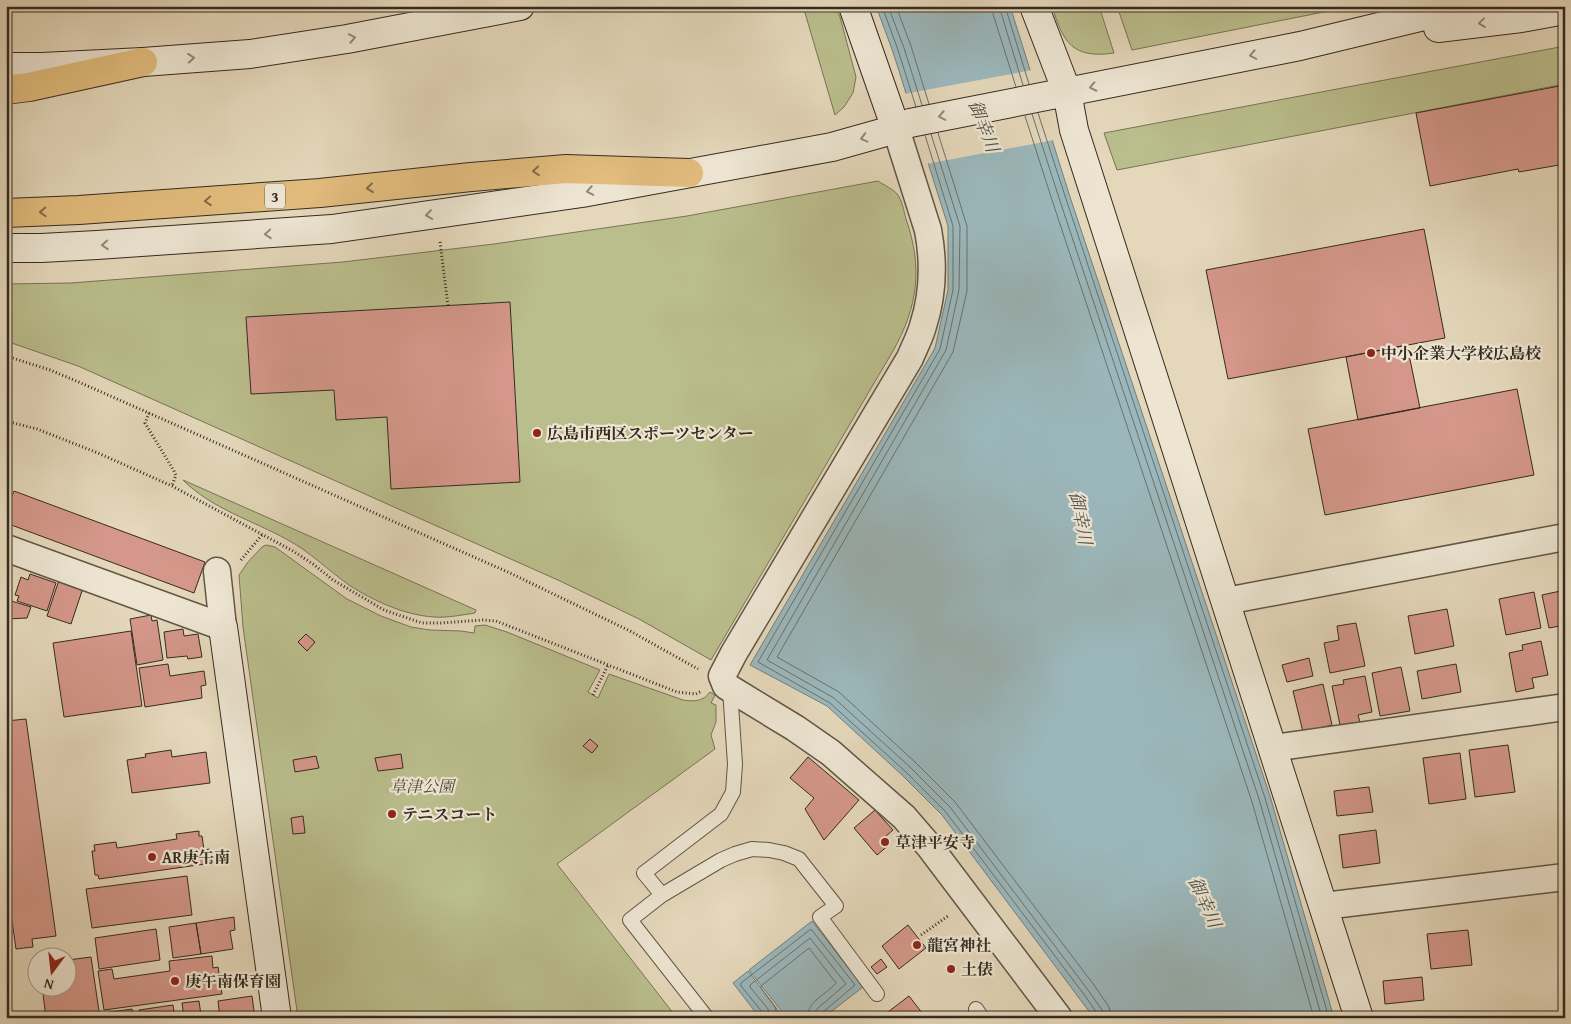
<svg xmlns="http://www.w3.org/2000/svg" width="1571" height="1024" font-family="'Gentium Book Plus','Noto Serif JP',serif">
<style>
.green{fill:#babd8c;stroke:#787456}
.water{fill:#9bb7bb;stroke:#727f7d}
.pier{fill:#e4d7ba}
.lines{fill:none;stroke-linecap:round;stroke-linejoin:round}
.shore{stroke:#68716e;stroke-width:1}
.building{fill:#d49789;stroke:#352b21}
.lane-casing{stroke:#615647;stroke-width:16}
.street-casing{stroke:#615647;stroke-width:29}
.secondary-casing{stroke:#352b21;stroke-width:30}
.highway-casing{stroke:#352b21;stroke-width:30}
.path{stroke:#352b21;stroke-width:3;stroke-dasharray:1 2.5;stroke-linecap:butt}
.lane{stroke:#ede5d2;stroke-width:14}
.street{stroke:#ede5d2;stroke-width:26}
.secondary{stroke:#ede5d2;stroke-width:28}
.highway{stroke:#e2bc7d;stroke-width:28}
.oneway{stroke:#91887a}
.oneway2{stroke:#836c4a}
.poi-dot{fill:#8f2418;stroke:#ede5d2;stroke-width:2}
.labels{text-anchor:middle;dominant-baseline:central;stroke-width:4.5;stroke-linejoin:round;paint-order:stroke}
.shield{fill:#ede5d2;stroke:#6c6356;stroke-width:1}
.shield-label{font-size:15px;font-weight:bold;fill:#352b21}
.poi-label{font-size:16px;font-weight:bold;fill:#352b21;stroke:#ede5d2;text-anchor:start}
.park-label{font-size:16px;font-style:italic;fill:#504836;stroke:#ede5d2}
.water-label{font-size:18px;font-style:italic;fill:#4e4e48;stroke:#ede5d2}
</style>
<rect width="100%" height="100%" fill="#e4d7ba"/>
<filter id="stains"><feTurbulence type="fractalNoise" baseFrequency=".004" numOctaves="4"/><feColorMatrix values="0 0 0 0 .2 0 0 0 0 .09 0 0 0 0 .02 0 0 0 .5 -.17"/></filter>
<radialGradient id="worn" r=".72"><stop offset=".6" stop-color="#630" stop-opacity="0"/><stop offset="1" stop-color="#630" stop-opacity=".3"/></radialGradient>
<path class="green" d="M803,6H835L840,17L856,77L853,93L844,107L835,115Z
M1052,6H1099L1114,53C1073,59 1063,43 1052,6Z
M1117,6H1354L1132,50Z
M1565,46V84L1117,170L1104,133Z
M878,181C884,185 893,189 897,194C902,199 904,212 906,219C923,268 918,306 893,351L711,660L639,619L560,581L78,366L6,341V284L71,283L343,262L494,244L687,216Z
M183,480L476,610L475,613C462,615 447,618 434,617C404,615 374,601 349,585C328,570 310,552 288,540C252,520 212,509 183,480Z
M266,545L275,547L347,599L381,616L411,627L430,630L461,631L474,633L475,626L485,625L507,632L600,670L588,692L598,698L609,674L683,700C694,702 704,701 710,692L715,695L711,703L716,705V722L711,735L715,749L557,864L677,1018H298L243,627L239,575L248,562L262,547Z"/>
<path class="water" d="M876,6H1010L1070,197L1270,796L1334,1018H1094L942,815L902,775L827,706L750,665L935,348L948,290V226L893,52Z
M812,921L863,987L823,1018H787L749,970Z
M748,971L784,1018H760L733,983Z"/>
<path class="pier" d="M1032,70L1054,140L926,164L904,94Z"/>
<g class="lines">
<path class="shore" d="M882,6L898,50L916,107
M888,6L904,48L922,105
M896,6L911,46L929,104
M992,6L993,14L1016,87
M999,6L1023,85
M1005,6L1029,84
M1038,113L1066,199L1265,798L1329,1018
M1032,114L1060,201L1259,799L1322,1018
M1025,116L1053,203L1252,802L1314,1018
M938,133L967,226V291L953,352L777,657L839,692L915,762L955,802L1094,985L1109,1007L1112,1018
M931,134L960,226L959,290L946,350L767,660L834,698L910,767L950,807L1088,990L1102,1010L1104,1018
M925,135L953,226V290L940,349L758,662L830,703L906,772L945,811L1083,993L1097,1013L1098,1018
M764,1018L763,1013L741,986V983L811,929L855,985L823,1012L821,1018
M770,1018L768,1009L750,987V985L810,938L846,984L818,1008L815,1012V1018
M778,1018L775,1007L761,988V986L809,948L836,983C826,995 808,1000 807,1018"/>
</g>
<path class="building" d="M1565,85V164L1519,172L1518,169L1430,186L1416,113Z
M1424,229L1445,338L1228,379L1206,270Z
M510,302L520,482L391,489L387,417L336,420L334,390L251,394L246,317Z
M1407,345L1420,408L1358,420L1346,357Z
M1517,389L1534,475L1325,515L1308,429Z
M14,491L205,562L194,593L6,523V512Z
M30,574L56,583L47,611L17,601L19,596L15,595L21,577L28,580Z
M59,580L83,588L71,624L47,616Z
M1565,590V625L1549,628L1542,595Z
M1534,592L1541,628L1506,635L1499,599Z
M8,600L31,607L27,618L6,619V606Z
M1447,609L1454,646L1415,654L1408,616Z
M151,615L152,621L157,620L163,660L137,665L130,619Z
M1356,623L1365,666L1330,673L1324,643L1339,640L1337,626Z
M183,629L184,636L198,634L202,657L188,659L187,656L167,658L164,632Z
M131,631L142,706L64,717L53,643Z
M306,634L315,642L307,651L298,642Z
M1541,641L1548,675L1532,678L1534,688L1516,692L1509,653L1523,650L1522,645Z
M1309,658L1313,676L1287,682L1282,665Z
M168,664L170,676L204,671L206,685L201,686L202,698L145,707L139,668Z
M1456,664L1461,692L1422,699L1417,671Z
M1401,667L1410,711L1380,716L1372,673Z
M1365,676L1372,712L1358,715L1360,722L1340,725L1332,686L1344,684L1343,680Z
M1323,684L1332,725L1303,732L1293,691Z
M26,719L56,936L32,939L33,947L16,949L6,878V721Z
M590,739L598,746L592,753L583,746Z
M1508,745L1515,792L1475,797L1469,750Z
M171,750L172,757L206,752L210,783L132,793L127,760L146,757L145,754Z
M1460,753L1466,799L1429,804L1423,758Z
M401,754L403,768L378,771L375,758Z
M316,756L319,768L295,772L293,760Z
M808,757L859,800L824,840L805,809L814,798L790,778Z
M1369,787L1373,812L1337,816L1334,791Z
M875,810L893,830L885,837L890,844L877,855L854,828Z
M303,816L305,833L293,834L291,818Z
M1376,830L1380,863L1343,868L1339,835Z
M199,831V836H202L204,850L210,849L212,863L99,879L98,875H95L92,851H95L94,845L116,842L117,848L177,839L176,834Z
M187,876L192,915L92,928L86,889Z
M234,917L235,930L230,931L233,949L201,954L196,923Z
M196,923L201,954L173,958L169,927Z
M908,925L926,948L899,969L882,946Z
M156,929L160,960L99,969L95,938Z
M1468,930L1472,965L1431,969L1427,934Z
M212,956L213,968L218,967L222,994L104,1010L98,971L112,969L114,979L170,971L169,961Z
M91,957L100,1018H46L42,986H68V960Z
M881,959L887,967L877,974L871,967Z
M1422,977L1424,1000L1385,1004L1383,981Z
M252,996L255,1018H220L218,1001Z
M909,996L926,1018H880Z
M199,1001L201,1015L212,1013L213,1018H184L182,1003Z
M173,1005L175,1018H140L139,1010Z
M132,1009L134,1018H104L103,1013Z"/>
<g class="lines">
<g class="lane-casing">
<path id="lane" d="M662,895L721,860L735,854L752,849L769,850L784,853L799,859L836,906L820,917L877,994
M976,1009L982,1018
M707,1018L630,920L662,895L644,873L721,814L733,792L735,764L730,689"/>
</g>
<g class="street-casing">
<path id="street" d="M896,129L928,230C934,262 933,295 923,326C920,337 914,348 910,358L734,653L722,676L726,686L795,728L831,753L904,817L929,846L1059,1018
M6,548L223,627L217,571
M1226,601L1565,537
M1273,748L1565,707
M1324,906L1565,877"/>
</g>
<g class="secondary-casing">
<path id="secondary" d="M853,6L896,129
M1034,6L1067,92L1074,130L1359,1018
M1438,28L1521,18L1565,10
M6,67H42L143,62L250,54L347,39L520,6
M6,248H41L97,245L332,229L582,193L832,147L896,129L910,123L1300,46L1466,6
M223,627L277,1018"/>
</g>
<g class="highway-casing">
<path id="highway" d="M6,90L29,87L143,62
M6,213L79,210L320,193L471,177L566,169L689,173"/>
</g>
<path class="path" d="M440,242L448,306
M6,356L50,370L81,383L510,573L630,631L698,669
M149,413L145,423L174,471L176,475L172,486
M6,421L37,429L98,453L172,486L293,551L313,564L333,580L384,610L422,623H441L483,620L496,621L677,692L696,694L702,691
M241,560L262,535
M593,695L608,665
M921,935L948,916"/>
<use href="#lane" class="lane"/>
<use href="#street" class="street"/>
<use href="#secondary" class="secondary"/>
<use href="#highway" class="highway"/>
</g>
<defs><path id="oneway-chevron" d="M-2-3.5L2.5 0L-2 3.5" fill="none" stroke-width="1.6" stroke-linecap="round" stroke-linejoin="round" transform="scale(1.25)"/></defs>
<g class="oneway">
<use href="#oneway-chevron" transform="translate(1482 23) rotate(173)"/>
<use href="#oneway-chevron" transform="translate(352 38) rotate(-11)"/>
<use href="#oneway-chevron" transform="translate(1253 55) rotate(169)"/>
<use href="#oneway-chevron" transform="translate(191 58) rotate(-5)"/>
<use href="#oneway-chevron" transform="translate(1093 87) rotate(168)"/>
<use href="#oneway-chevron" transform="translate(942 116) rotate(169)"/>
<use href="#oneway-chevron" transform="translate(864 138) rotate(165)"/>
<use href="#oneway-chevron" transform="translate(590 191) rotate(170)"/>
<use href="#oneway-chevron" transform="translate(429 215) rotate(172)"/>
<use href="#oneway-chevron" transform="translate(268 234) rotate(176)"/>
<use href="#oneway-chevron" transform="translate(105 245) rotate(176)"/>
</g>
<g class="oneway2">
<use href="#oneway-chevron" transform="translate(536 171) rotate(175)"/>
<use href="#oneway-chevron" transform="translate(370 188) rotate(174)"/>
<use href="#oneway-chevron" transform="translate(208 201) rotate(176)"/>
<use href="#oneway-chevron" transform="translate(43 212) rotate(178)"/>
</g>
<g class="poi-dot">
<circle cx="1371" cy="353" r="5"/>
<circle cx="537" cy="433" r="5"/>
<circle cx="392" cy="814" r="5"/>
<circle cx="885" cy="842" r="5"/>
<circle cx="152" cy="857" r="5"/>
<circle cx="917" cy="945" r="5"/>
<circle cx="951" cy="969" r="5"/>
<circle cx="175" cy="981" r="5"/>
</g>
<g class="labels">
<rect class="shield" x="265" y="183.5" width="20" height="25" rx="4"/>
<g class="shield-label">
<text x="275" y="196">3</text>
</g>
<g class="poi-label">
<text x="1381" y="353">中小企業大学校広島校</text>
<text x="547" y="433">広島市西区スポーツセンター</text>
<text x="402" y="814">テニスコート</text>
<text x="895" y="842">草津平安寺</text>
<text x="162" y="857">AR庚午南</text>
<text x="927" y="945">龍宮神社</text>
<text x="961" y="969">土俵</text>
<text x="185" y="981">庚午南保育園</text>
</g>
<g class="park-label">
<text x="422" y="786">草津公園</text>
</g>
<g class="water-label">
<text transform="translate(984 126) rotate(69)">御幸川</text>
<text transform="translate(1081 518) rotate(79)">御幸川</text>
<text transform="translate(1205 902) rotate(66)">御幸川</text>
</g>
</g>
<rect width="1571" height="1024" fill="none" stroke="#e4d7ba" stroke-width="25"/>
<rect x="8" y="8" width="1556" height="1009" fill="none" stroke="#352b21" stroke-width="2.5"/>
<rect x="12" y="12" width="1546" height="999" fill="none" stroke="#352b21"/>
<g transform="translate(52 972) rotate(195)"><circle r="24" fill="#ede5d2" stroke="#a39b8b"/>
<path d="M0-4L9 19L0 12L-9 19Z" fill="#8f2418"/>
<text y="-8" font-size="14" font-weight="bold" text-anchor="middle" fill="#352b21">N</text>
</g>
<rect width="100%" height="100%" filter="url(#stains)"/>
<rect width="100%" height="100%" fill="url(#worn)"/>
</svg>
